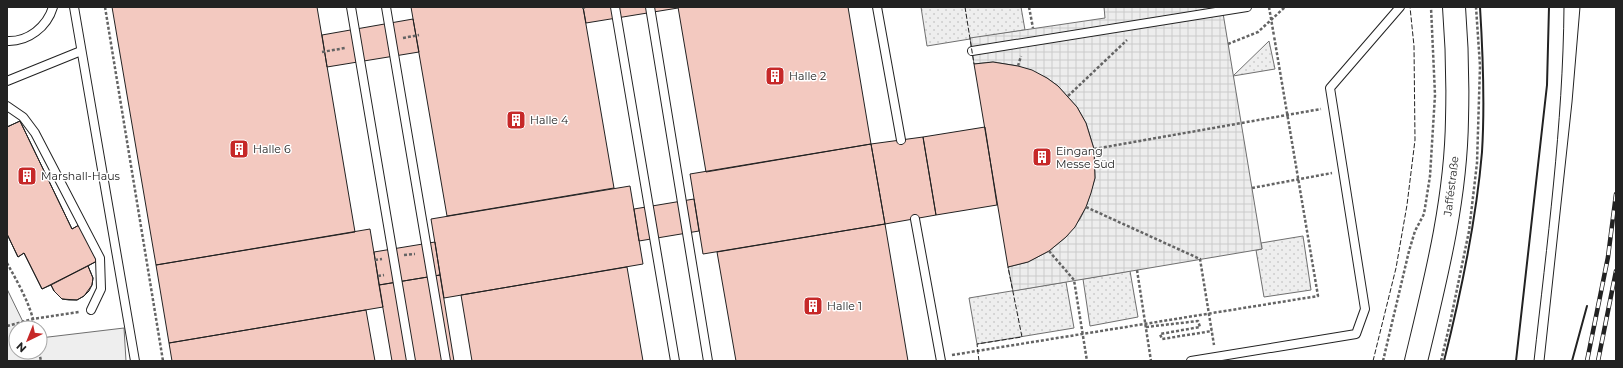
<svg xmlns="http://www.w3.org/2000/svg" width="1623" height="368" font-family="Montserrat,sans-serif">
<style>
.grass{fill:url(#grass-dots);stroke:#6f6f6f}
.garden{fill:#eee;stroke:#6f6f6f}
.plaza{fill:url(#plaza-grid);stroke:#6f6f6f}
.building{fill:#f3c9c0;stroke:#222}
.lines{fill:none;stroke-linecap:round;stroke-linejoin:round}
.service-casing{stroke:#222;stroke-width:10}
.secondary-casing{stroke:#222;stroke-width:24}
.path{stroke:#646464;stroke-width:2.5;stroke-dasharray:3 2;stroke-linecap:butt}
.service{stroke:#fff;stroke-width:8}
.secondary{stroke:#fff;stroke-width:22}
.tram{stroke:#222;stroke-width:1}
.rail-casing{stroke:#222;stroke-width:4.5}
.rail{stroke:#fff;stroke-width:3;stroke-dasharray:9;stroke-linecap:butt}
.path-bridge{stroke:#646464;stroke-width:2.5;stroke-dasharray:3 2;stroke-linecap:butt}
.fence{stroke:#222;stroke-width:1;stroke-dasharray:5 2;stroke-linecap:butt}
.wall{stroke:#222;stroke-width:2}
.labels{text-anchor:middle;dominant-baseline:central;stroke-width:3;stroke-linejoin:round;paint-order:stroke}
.poi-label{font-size:11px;fill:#222;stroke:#fff;text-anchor:start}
.street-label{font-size:11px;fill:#222;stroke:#fff}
</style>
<defs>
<pattern id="grass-dots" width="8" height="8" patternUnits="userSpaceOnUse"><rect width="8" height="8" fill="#eee"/><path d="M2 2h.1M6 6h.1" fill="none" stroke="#ccc" stroke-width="1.8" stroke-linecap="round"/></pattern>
<pattern id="plaza-grid" width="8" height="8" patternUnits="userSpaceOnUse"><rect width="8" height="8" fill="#ededed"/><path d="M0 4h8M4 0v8" fill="none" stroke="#cbcbcb"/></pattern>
</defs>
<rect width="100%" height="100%" fill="#fff"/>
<path class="grass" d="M921,7H1021L1025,30L927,46Z
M1269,41L1275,69L1233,76Z
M1303,236L1311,290L1264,297L1256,250L1262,249L1261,243Z
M1130,271L1138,317L1090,326L1083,279Z
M1066,282L1074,328L977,344L969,298Z"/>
<path class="garden" d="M7,289L26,328H16V352H40V338L124,328L126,361H7Z"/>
<path class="plaza" d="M1104,7H1222L1262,249L1013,291L1008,267L1028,262L1049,251L1066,237L1080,219L1086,207L1095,178L1094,149L1086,123L1077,107L1058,86L1047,78L1018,66L993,62L974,64L970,38L1105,18Z"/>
<path class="building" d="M112,7H317L355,232L156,265Z
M411,7H583L614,188L447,216Z
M583,7H678V8L586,23Z
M678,7H848L871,144L706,172Z
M413,19L419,52L327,67L322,35Z
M993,62L1018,66L1032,70L1047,78L1058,86L1077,107L1086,123L1094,149L1095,178L1091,193L1086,207L1075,227L1066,237L1049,251L1028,262L1008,267L974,64Z
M20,121L72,229L79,225L97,261L88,266L93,278L92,285L89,291L84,296L77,300L62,299L54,291L51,285L42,289L24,253L18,257L7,234V127Z
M20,121L72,229L79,225L97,261L42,289L24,253L18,257L7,234V127Z
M985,127L997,205L936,215L923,137Z
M923,137L936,215L885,224L871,144Z
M871,144L885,224L703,254L690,174Z
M630,186L643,264L444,298L431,219Z
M694,199L699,231L639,241L634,209Z
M885,224L908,361H736L717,252Z
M370,229L383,307L169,343L156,265Z
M435,242L440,275L379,285L374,252Z
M88,266L93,278L92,285L84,296L77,300H69L62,299L54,291L51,285Z
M627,267L643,361H472L461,295Z
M440,275L454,361H392L379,285Z
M366,310L375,361H172L169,343Z"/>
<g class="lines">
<g class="service-casing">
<path id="service" d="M74,7L135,361
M351,7L411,361
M386,7L446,361
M615,7L675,361
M650,7L708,361
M877,7L901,140
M7,41C28,42 47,27 53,7
M972,51L1247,7
M7,81L81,51
M7,106L23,117L35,133L100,258L101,289L91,310
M915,219L941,361
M1191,361L1356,334L1365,309L1330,88L1400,7"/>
</g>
<g class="secondary-casing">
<path id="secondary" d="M1416,361C1435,282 1456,201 1457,119C1458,82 1457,44 1454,7"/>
</g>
<path class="path" d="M105,7L163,361
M1029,7L1033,28
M582,8L586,7
M403,38L419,35
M1228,44L1258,32L1285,7
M322,52L345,48
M1018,66L1021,56
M1068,96L1127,40
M1094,149L1321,109
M1252,188L1332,173
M1086,207L1200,259L1214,345
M1049,251L1074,280L1087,361
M404,255L415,254
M375,260L382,259
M7,263C18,283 31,305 35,328
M1137,270L1151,361
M378,276L384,275
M7,326L33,319L79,312
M1146,327L1198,321L1200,327L1160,334L1162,339L1212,331
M39,352L41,361
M952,355L1318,296L1274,36
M1383,361L1409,251L1415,231L1424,214L1430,176L1435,95L1431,7
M1441,361L1450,323L1469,231L1477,163L1480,66L1476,7"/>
<use href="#service" class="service"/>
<use href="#secondary" class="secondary"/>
<path class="tram" d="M1534,361C1547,243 1563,125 1564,7
M1544,361L1572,102L1580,7"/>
<g class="rail-casing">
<path id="rail" d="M1587,361L1608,257L1616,194
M1598,361L1616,271"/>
</g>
<use href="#rail" class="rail"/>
<path class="path-bridge" d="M1269,7L1274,36"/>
<path class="fence" d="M965,7L974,64
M979,361L977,344L1022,337L1008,267
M1373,361L1396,268L1407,205L1415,140L1414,46L1410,7"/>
<path class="wall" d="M1444,361C1461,293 1476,223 1482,152C1485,104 1483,55 1480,7
M1516,361L1547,85L1549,7
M1572,361L1587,306"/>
</g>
<defs>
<g id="building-square" transform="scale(1)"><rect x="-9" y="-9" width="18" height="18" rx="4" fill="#c62828" stroke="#fff"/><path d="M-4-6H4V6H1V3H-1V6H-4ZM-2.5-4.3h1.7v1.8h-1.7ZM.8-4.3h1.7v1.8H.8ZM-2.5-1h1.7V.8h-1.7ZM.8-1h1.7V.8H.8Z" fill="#fff"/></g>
</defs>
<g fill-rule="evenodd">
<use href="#building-square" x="775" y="76"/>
<use href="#building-square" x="516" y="120"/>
<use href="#building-square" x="239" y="149"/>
<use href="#building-square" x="1042" y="157"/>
<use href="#building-square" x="27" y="176"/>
<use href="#building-square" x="813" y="306"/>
</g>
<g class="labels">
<g class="poi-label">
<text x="789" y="76">Halle 2</text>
<text x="530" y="120">Halle 4</text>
<text x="253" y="149">Halle 6</text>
<text x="1056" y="151">Eingang<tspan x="1056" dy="13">Messe Süd</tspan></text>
<text x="41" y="176">Marshall-Haus</text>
<text x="827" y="306">Halle 1</text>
</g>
<g class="street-label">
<text transform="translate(1451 186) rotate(-83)">Jafféstraße</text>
</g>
</g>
<rect width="1623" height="368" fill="none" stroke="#222222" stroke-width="16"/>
<g transform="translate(28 340) rotate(223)"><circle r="19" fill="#ffffff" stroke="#a7a7a7"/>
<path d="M0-3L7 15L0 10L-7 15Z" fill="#c62828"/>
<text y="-6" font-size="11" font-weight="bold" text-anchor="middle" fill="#222222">N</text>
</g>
</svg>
